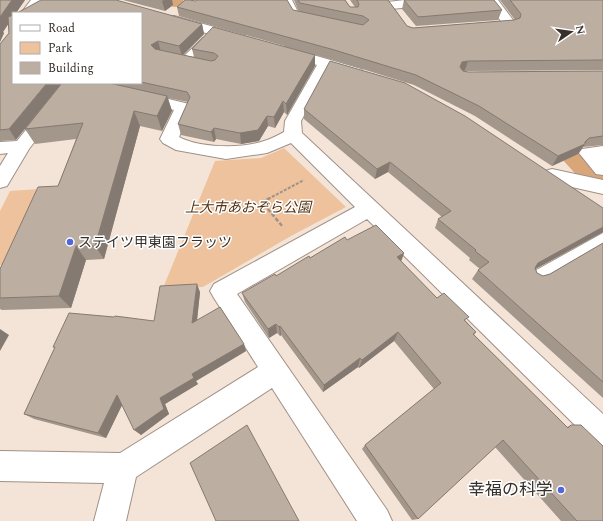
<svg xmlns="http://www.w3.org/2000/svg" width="603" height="521" font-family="Spectral,'Noto Sans JP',serif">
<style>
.green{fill:#eec29d}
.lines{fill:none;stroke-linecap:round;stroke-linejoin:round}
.canal{fill:#d9a67a;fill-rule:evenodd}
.lane-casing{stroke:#a09186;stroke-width:2}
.street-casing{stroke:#a09186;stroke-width:2}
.path-far1{stroke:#9e9289;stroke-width:2;stroke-dasharray:3 1.5;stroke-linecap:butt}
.path{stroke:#9e9289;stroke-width:2.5;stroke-dasharray:4 2;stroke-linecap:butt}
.lane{fill:#fff;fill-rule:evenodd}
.street{fill:#fff;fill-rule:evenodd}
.wall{fill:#a3968b}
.shaded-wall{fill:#847a71}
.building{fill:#bdaea2;stroke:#847a71}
.poi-dot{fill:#5166db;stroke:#fff;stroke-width:1.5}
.labels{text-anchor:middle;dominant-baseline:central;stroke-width:3;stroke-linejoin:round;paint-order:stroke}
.park-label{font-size:14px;font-style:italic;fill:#543210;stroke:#fff}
.poi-label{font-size:14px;fill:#36302b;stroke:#fff;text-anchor:start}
.near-poi-label{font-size:17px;fill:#36302b;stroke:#fff;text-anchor:end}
</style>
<rect width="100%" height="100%" fill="#f4e4d7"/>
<path class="green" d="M284,148L346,207L291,236L203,287L163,288L215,161L261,158Z
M39,189L9,264L0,265V211L10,191Z"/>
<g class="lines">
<path class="canal" d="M155,0H183L184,2L181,6L175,7L158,4Z
M539,120L548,122L570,136L603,167V185L599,186L581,180L552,148L530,134L526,128L530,122Z"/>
<g class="lane-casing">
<path id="lane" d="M284,0H292L299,14L311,17V21L293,18Z
M206,37L209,38L210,40L209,42L187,63H181L179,61L181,59L203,38Z
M603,233V245L541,281L536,283L531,281L529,277L531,273Z"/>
</g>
<g class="street-casing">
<path id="street" d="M31,0H43L33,13H21Z
M405,0H449L447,3L443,4L391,9L387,8L385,5L387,2Z
M486,0H498L516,24L515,27H505Z
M174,16L244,35L246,38L244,41L239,42L169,23L168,20L169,17Z
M286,47L361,69L363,72L361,75L356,76L329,69L301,121L302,133L603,414V447L593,443L367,219L237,294L387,510L392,521H357L272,388L136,477L126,521H94L104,483L0,481V451L120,453L258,367L214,298L210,291L214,284L355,207L291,143L267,153L226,159L176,150L163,143L160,139L174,110L134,100L132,97L134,94L140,92L189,104L191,107L179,137C199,148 242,149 264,141C271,139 278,135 284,132L285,121L317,65L281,54L279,51L281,48Z
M63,83H79L29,149L7,186L0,188V166L8,153L0,154V142L17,141Z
M603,146V175L596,174L579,153L582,149Z
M552,169L603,180V194L545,181L543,176L545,171Z"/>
</g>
<path class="path-far1" d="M268,199L304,180"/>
<path class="path" d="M270,198L262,202L283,227"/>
<use href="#lane" class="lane"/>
<use href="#street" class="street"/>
</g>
<path class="wall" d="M0,0H25L16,13H13L16,140L0,141V44L9,33L8,24L3,32L4,33L0,42Z
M123,0H172L173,5L165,11Z
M294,0H345L350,7H355L350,0H388L407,26L413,28L515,20L500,0H603V70L464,71L468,72L603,71V145L583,147L578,154L552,166L475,116L414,85L330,59L179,16L177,7L195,1L293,10L299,12Z
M404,0L502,10L498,20L416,26L402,9Z
M141,13L202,24L204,34L183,55L194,57L192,49L315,55V66L287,115L284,112L275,128L268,126L259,141L241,144L216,139L214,142L181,135L178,124L188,102L168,98L172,111L162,131L140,126L104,259L86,260L71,308L2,310L0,309V269L58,186L76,139L35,144L25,129L62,83H141Z
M304,109L603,232L535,269L537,273L543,276L550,274L603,243V398L472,279L478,270L480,269L469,260L470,258L435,228L438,219L442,217L388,172L375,179L304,119Z
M347,240L404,253L401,262L437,298L466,321L476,332L474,335L567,427L571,425L603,521H561L495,447L418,519L412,520L362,449L365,445L434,389L394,341L359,368L358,367L323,392L281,335L280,336L277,333L269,338L245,302L242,293L276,276L310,258Z
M200,292L197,320L244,344L246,351L196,381L198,384L165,404L169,414L141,435L122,405L106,438L34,419L24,414L55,348L53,347L154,321Z"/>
<path class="shaded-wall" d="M12,0H25L16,13H13V17L3,32L4,33L0,42V17Z
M164,0H172L173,5L165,11L162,1Z
M202,24L204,34L182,56L179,46Z
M158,41L161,52L155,56L151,45Z
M315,55V66L287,115L286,104Z
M468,61L465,70L459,72L462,62Z
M47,83H62L16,140L9,129Z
M167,96L172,111L162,131L157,116Z
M283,101L284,112L275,128L274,117Z
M134,111L140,126L104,259L95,246Z
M267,116L268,126L259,141L241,144L240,133Z
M214,128L216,139L214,142L211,132Z
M589,138L584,145L585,144L578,154L552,166L558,156Z
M390,162L388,172L375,179L377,169Z
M603,227V232L530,272L538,263Z
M76,246L86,260L71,308L59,296Z
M404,253L400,264L397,257Z
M197,284L200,292L196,330L192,323Z
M276,324L277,333L269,338L268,329Z
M280,326L281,335L280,336L279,327Z
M0,329L9,335L0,351Z
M398,332L394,341L359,368L362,360Z
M244,344L246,351L196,381L198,384L165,404L169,414L141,435L134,430L160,398L192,374Z
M360,358L358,367L323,392L324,385Z
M117,395L124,401L106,438L98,433Z"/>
<path class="building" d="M0,0H12L0,17Z
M41,0H116L202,24L179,46L158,41L151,45L155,49L211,61L215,60L218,56L214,53L192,49L213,27L315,55L286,104L283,101L274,117L267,116L258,130L240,133L214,128L211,132L178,124L190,97L187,92L141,82V13H17Z
M185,0H190L195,1L197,0H287L293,10L363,25L369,20L363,16L300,3L298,0H345L350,7H358L359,4L357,0H388L407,26L413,28L514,20L520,18L521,14L510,0H603V60L468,61L462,62L460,67L463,71L468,72L603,71V136L589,138L585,142V144L558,156L479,106L416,75L331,49L177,7Z
M404,0H494L502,10L418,17Z
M13,15V83H47L9,129L0,130V44L9,33L8,17Z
M330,61L405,83L465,116L603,208V227L538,263L535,268L537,273L543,276L550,274L603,243V382L478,270L489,262L475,251L476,250L438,219L451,211L390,162L377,169L304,109Z
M62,83H109L167,96L157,116L134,111L95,246H76L59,296L0,298V269L38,187L58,186L83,123L25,129Z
M376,225L404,253L397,257L437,298L444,293L469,317L464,320L476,332L473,334L568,428L571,425H581L603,446V521H577L503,440L418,519L365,445L441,383L398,332L362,360L360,358L324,385L280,326L279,327L276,324L268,329L242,293L275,274L276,276L309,256L310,258L345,237L347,240Z
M197,284L192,323L220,307L244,344L192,374L194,378L160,398L164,409L134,430L117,395L98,433L24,414L55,347H53L69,313L114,317L115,316L154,321L160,286Z
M247,425L299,521H216L190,463Z"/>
<g class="poi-dot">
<circle cx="70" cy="242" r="4"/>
<circle cx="561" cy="490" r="4"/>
</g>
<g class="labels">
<g class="park-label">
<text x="248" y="207">上大市あおぞら公園</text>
</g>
<g class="poi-label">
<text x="78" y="242">ステイツ甲東園フラッツ</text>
</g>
<g class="near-poi-label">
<text x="553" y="490">幸福の科学</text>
</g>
</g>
<rect x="12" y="12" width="130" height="72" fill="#ffffff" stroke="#afacaa"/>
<rect x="20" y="25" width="20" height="6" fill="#ffffff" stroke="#afacaa"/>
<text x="48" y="32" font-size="12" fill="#36302b">Road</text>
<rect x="20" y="42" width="20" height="12" fill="#eec29d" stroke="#afacaa"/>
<text x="48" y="52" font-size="12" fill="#36302b">Park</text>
<rect x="20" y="62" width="20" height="12" fill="#bdaea2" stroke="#afacaa"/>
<text x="48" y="72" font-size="12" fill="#36302b">Building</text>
<g transform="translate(571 32) rotate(77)" stroke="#ffffff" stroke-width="3" paint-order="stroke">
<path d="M0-3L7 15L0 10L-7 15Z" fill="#36302b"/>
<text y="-6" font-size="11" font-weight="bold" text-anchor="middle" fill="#36302b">N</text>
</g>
</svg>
